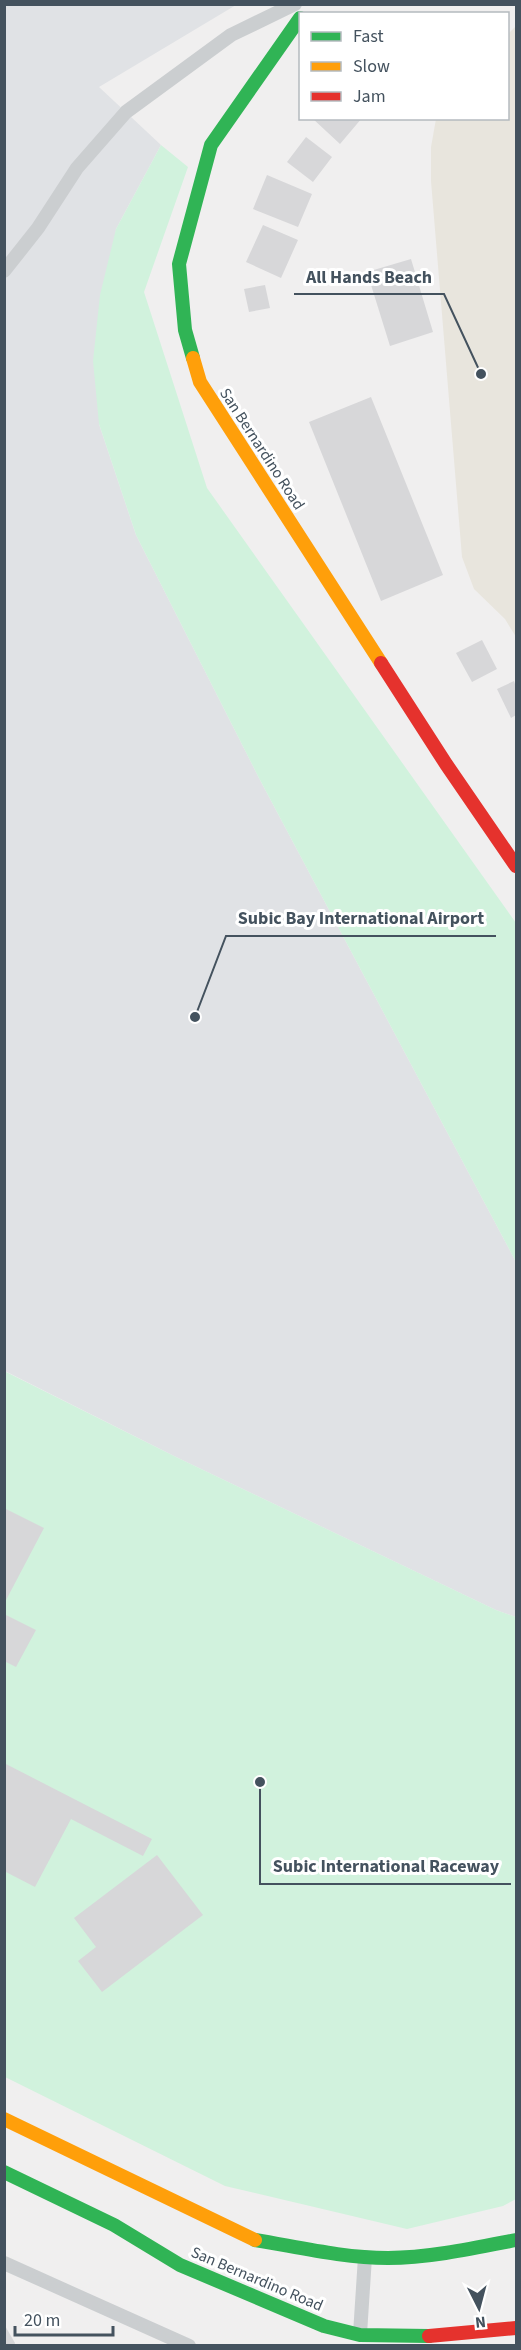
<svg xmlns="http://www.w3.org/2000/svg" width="521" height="2350" font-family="'Source Sans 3',sans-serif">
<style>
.airport{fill:#e0e2e5}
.green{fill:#d1f2dd}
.sand{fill:#e8e5dd}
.building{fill:#d7d7d9}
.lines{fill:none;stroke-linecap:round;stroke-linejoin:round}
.lane{stroke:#cbced0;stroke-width:14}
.fast{stroke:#30b455;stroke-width:14}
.slow{stroke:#ff9f0a;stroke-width:14}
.jam{stroke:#e5322d;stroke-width:14}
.labels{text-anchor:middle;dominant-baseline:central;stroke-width:6;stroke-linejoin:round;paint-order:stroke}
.street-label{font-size:16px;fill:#44525e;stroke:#fff}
.leader{fill:none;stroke:#44525e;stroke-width:2}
.callout-dot{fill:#44525e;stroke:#fff;stroke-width:2}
.callout-label{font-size:18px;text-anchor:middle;font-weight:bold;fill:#44525e;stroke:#fff;stroke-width:6;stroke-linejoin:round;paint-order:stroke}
</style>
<rect width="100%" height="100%" fill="#f0efef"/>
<path class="airport" d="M4,5H236L99,87L161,145L116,229L99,424L136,535L260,780L516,1262V1617L496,1610L176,1457L5,1371Z"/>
<path class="green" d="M161,145L188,167L144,292L207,488L516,923V1262L260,780L136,535L99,424L93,361L100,295L116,229Z
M4,1371L176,1457L496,1610L516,1617V2199L503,2206L407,2229L225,2186L5,2077Z"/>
<path class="sand" d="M516,26V637L505,619L474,589L462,557L431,181V147L436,119L508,118V34Z"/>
<path class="building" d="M312,118H362L340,144Z
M306,137L332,157L313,182L287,162Z
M267,175L312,194L298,227L253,209Z
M263,225L298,240L281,278L246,262Z
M411,259L433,332L390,346L367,272Z
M265,285L270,308L249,312L244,289Z
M371,397L443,575L381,601L309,422Z
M482,640L497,669L472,682L456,653Z
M514,681L516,687V715L511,718L497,689Z
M4,1508L44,1528L4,1604Z
M4,1614L36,1630L16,1667L4,1661Z
M4,1763L152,1839L143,1856L71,1819L35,1887L4,1871Z
M157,1855L203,1915L102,1992L78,1961L96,1947L74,1918Z
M4,2324L15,2343L14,2346H4Z"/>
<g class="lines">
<path class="lane" d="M4,271L38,228L77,168L126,112L231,35L295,4
M4,2263L189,2346
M360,2334L365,2257"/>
<path class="fast" d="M193,358L185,330L179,264L211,145L300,18
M4,2172L114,2225L180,2265L324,2326L360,2335L429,2336
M255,2240C298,2247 343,2258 388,2258C429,2258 475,2248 516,2240"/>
<path class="slow" d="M193,358L200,382L381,663
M4,2119L255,2240"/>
<path class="jam" d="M381,663L446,764L516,866
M429,2336L516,2328"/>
</g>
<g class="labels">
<g class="street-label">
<text transform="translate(262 449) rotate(57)">San Bernardino Road</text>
<text transform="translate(257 2279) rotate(23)">San Bernardino Road</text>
</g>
</g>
<path class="leader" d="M481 374L444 294H294M195 1017L226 936H496M260 1782L260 1884H511"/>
<g class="callout-dot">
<circle cx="481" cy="374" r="6"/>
<circle cx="195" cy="1017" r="6"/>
<circle cx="260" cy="1782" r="6"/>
</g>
<g class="callout-label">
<text x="369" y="283">All Hands Beach</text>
<text x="361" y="924">Subic Bay International Airport</text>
<text x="386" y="1872">Subic International Raceway</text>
</g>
<rect width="521" height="2350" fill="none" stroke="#44525e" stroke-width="12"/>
<rect x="299" y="12" width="210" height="108" fill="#ffffff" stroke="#b4babf" stroke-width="1.5"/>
<rect x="311" y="32" width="30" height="9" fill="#30b455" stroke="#b4babf" stroke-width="1.5"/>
<text x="353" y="42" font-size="18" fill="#44525e">Fast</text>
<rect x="311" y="62" width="30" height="9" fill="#ff9f0a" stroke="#b4babf" stroke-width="1.5"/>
<text x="353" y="72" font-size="18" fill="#44525e">Slow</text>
<rect x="311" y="92" width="30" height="9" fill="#e5322d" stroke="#b4babf" stroke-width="1.5"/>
<text x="353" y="102" font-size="18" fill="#44525e">Jam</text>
<g transform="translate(479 2308) rotate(174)" stroke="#ffffff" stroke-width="4.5" paint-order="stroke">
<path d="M0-4.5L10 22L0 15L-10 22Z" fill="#44525e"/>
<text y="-9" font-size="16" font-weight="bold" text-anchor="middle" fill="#44525e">N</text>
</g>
<path d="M15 2326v9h98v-9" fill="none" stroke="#44525e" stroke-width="3"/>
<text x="24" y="2326" font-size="18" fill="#44525e" stroke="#ffffff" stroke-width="4.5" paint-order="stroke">20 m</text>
</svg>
